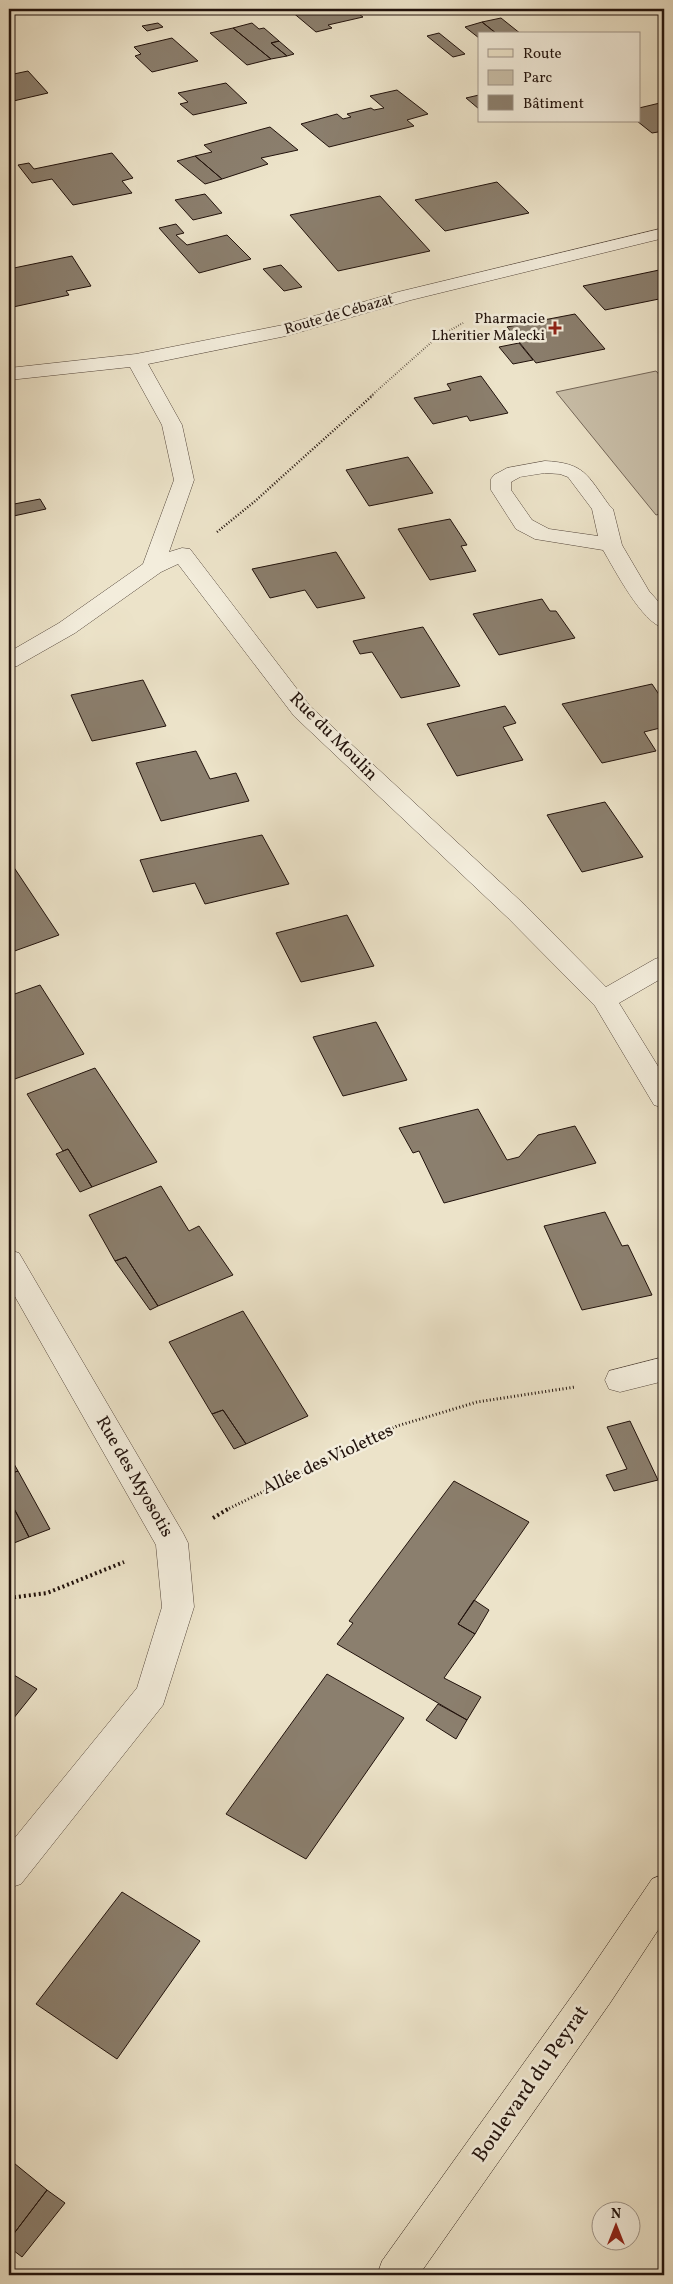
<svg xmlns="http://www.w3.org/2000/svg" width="673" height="2284" font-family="Vollkorn,serif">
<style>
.green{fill:#c9bfa9;stroke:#75685a}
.building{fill:#8b7f6e;stroke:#21120c}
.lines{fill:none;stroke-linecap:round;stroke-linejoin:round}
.minor-casing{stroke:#54463b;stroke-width:1}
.major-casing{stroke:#21120c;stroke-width:1}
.path-far3{stroke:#21120c;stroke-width:2;stroke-dasharray:0.5 2;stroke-linecap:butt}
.path-far2{stroke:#21120c;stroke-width:2.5;stroke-dasharray:1 2;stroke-linecap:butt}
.path-far1{stroke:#21120c;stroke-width:3;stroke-dasharray:1 2.5;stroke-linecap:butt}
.path{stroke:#21120c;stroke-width:4;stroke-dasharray:2 3;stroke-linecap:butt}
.minor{fill:#f3eddc;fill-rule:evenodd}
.major{fill:#ece3c9;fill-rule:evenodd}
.poi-dot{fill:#8f2418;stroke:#f3eddc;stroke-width:2}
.labels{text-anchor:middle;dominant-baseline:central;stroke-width:5;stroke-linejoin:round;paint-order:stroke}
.far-street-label{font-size:15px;fill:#21120c;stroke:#f3eddc}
.far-poi-label{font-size:15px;fill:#21120c;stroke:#f3eddc;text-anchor:end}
.street-label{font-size:18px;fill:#21120c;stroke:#f3eddc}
.near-street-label{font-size:21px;fill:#21120c;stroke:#f3eddc}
</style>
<rect width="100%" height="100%" fill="#ece3c9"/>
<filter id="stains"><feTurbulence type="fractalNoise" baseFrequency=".004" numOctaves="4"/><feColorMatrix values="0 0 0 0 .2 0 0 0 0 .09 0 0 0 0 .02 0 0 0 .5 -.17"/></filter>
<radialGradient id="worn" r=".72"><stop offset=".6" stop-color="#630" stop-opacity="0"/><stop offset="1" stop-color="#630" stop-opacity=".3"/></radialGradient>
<path class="green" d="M656,371L664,380V513L656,515L556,392Z"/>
<path class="building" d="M301,9H352L363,17L328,25L332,28L316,32L291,11Z
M501,18L521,34H497L482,22Z
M482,22L497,34H479V38L465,27Z
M158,23L163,27L147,31L142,26Z
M252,23L259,29L264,28L279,41L271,43L287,56L271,59L233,28Z
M233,28L271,59L247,65L210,33Z
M439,33L465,54L453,57L427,36Z
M172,38L198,61L152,72L135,56L141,54L134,47Z
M279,41L294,54L287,56L271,43Z
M28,71L48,93L9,102V75Z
M226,83L247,103L193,115L180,104L188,102L178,93Z
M397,90L428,114L407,120L414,126L329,147L301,124L337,114L343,119L351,117L347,114L371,108L374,110L384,108L370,96Z
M479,95V109L466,98Z
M664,102V120L661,121L664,124V131L652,133L637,121H639V108Z
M270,127L298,150L261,158L268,164L222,179L195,156L212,152L204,145Z
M112,153L133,178L122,181L132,193L73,205L52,179L32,183L18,165L29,163L34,169Z
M195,156L222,179L205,184L177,161Z
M497,182L529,213L445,231L415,200Z
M205,194L222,213L193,220L175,200Z
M380,196L430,251L338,271L290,215Z
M176,224L184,233L176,235L187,245L227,235L251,259L199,273L159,228Z
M72,256L91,286L66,291L69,295L13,307L9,301V269Z
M281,265L302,287L284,291L263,269Z
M664,269V298L605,310L583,286Z
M575,314L605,349L536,363L507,327Z
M519,343L533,360L513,364L499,347Z
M481,376L508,413L470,421L467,416L433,424L414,398L451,390L447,384Z
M408,457L433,493L369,506L346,470Z
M40,499L46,509L9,517V505Z
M450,519L467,545L461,546L476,571L430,580L398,529Z
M336,552L365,598L317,608L305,590L270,598L252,569Z
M542,599L550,611H556L575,638L499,655L473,614Z
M423,627L460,686L401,698L372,652L360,654L353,641Z
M143,680L166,726L92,741L71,695Z
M652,684L664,702V727L644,732L656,751L602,763L562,704Z
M505,706L516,723L503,727L523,760L457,776L427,724Z
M196,751L210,779L236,773L249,801L161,821L136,763Z
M605,802L643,857L582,872L547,815Z
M262,835L289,884L205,904L195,883L153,892L140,860Z
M9,860L59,935L9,953Z
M347,915L374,966L301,982L276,933Z
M40,985L84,1054L12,1080L9,1075V996Z
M376,1022L407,1080L343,1096L313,1037Z
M95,1068L157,1162L92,1187L68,1149L63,1151L27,1094Z
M478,1109L507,1160L519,1157L538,1135L575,1126L596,1163L444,1203L419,1151L413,1153L399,1128Z
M68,1149L92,1187L80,1192L56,1154Z
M161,1186L189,1231L199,1226L233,1275L158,1306L126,1257L115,1261L89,1215Z
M605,1212L622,1246L628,1245L652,1295L582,1310L544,1226Z
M126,1257L158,1306L150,1310L115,1261Z
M243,1311L308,1416L246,1444L223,1410L212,1414L169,1342Z
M223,1410L246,1444L234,1449L212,1414Z
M630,1421L658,1480L614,1491L606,1475L627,1469L607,1427Z
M9,1455L18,1471L9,1474Z
M18,1471L50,1529L29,1537L9,1499V1474Z
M454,1481L529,1522L458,1624L475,1634L444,1678L481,1697L467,1720L337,1644L353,1623L349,1621Z
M9,1499L29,1537L9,1545Z
M474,1600L489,1610L475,1634L458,1624Z
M9,1672L37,1689L9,1724Z
M327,1674L404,1718L306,1859L226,1814Z
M438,1704L467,1720L456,1739L426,1720Z
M122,1892L200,1941L117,2059L36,2004Z
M9,2159L47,2190L9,2240Z
M47,2190L65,2203L22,2257L9,2247V2240Z"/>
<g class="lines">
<g class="minor-casing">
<path id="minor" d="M664,228V238L411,300L286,336L148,364L182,425L194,480L169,552L182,548L190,549L310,706L526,906L606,987L655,959L664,956V977L619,1003L664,1076V1108L654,1105L595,1006L508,918L294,716L178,564L161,572L75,633L17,666L9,668V652L59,623L143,564L174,480L162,425L130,367L9,380V368L136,354L283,325L398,292Z
M545,461C585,463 587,475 609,505L613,509L622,545L649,591L664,608V628C642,623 615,570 603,550L535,539L516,529L491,490V479L494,475L507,468ZM545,473L560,474L568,477L592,509L598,536L549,529L532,520L511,490V482L520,477Z
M9,1250L19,1253L183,1533L188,1543L194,1607L163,1705L21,1884L9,1888V1845L137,1688L162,1607L156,1545L9,1286Z
M664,1357V1381L620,1392L609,1389L605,1380L609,1371Z"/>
</g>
<g class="major-casing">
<path id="major" d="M664,1874V1921L610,2003L419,2275H377L382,2261L584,1979L652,1879Z"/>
</g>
<path class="path-far3" d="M371,396L435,339L463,323"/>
<path class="path-far2" d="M217,532L254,502L373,395"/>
<path class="path-far1" d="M226,1510L397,1426L477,1402L575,1387"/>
<path class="path" d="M213,1518L228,1509
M9,1598L47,1593L124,1562"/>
<use href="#minor" class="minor"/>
<use href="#major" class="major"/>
</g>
<path class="poi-dot" d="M552.5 320.5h5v5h5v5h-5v5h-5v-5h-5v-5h5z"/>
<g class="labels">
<g class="far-street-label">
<text transform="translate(339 315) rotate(-16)">Route de Cébazat</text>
</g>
<g class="far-poi-label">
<text x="545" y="319">Pharmacie<tspan x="545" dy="17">Lheritier Malecki</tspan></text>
</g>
<g class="street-label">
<text transform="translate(333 737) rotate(45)">Rue du Moulin</text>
<text transform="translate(328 1460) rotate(-25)">Allée des Violettes</text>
<text transform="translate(134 1477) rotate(60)">Rue des Myosotis</text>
</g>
<g class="near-street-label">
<text transform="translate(531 2084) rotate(-55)">Boulevard du Peyrat</text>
</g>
</g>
<rect width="673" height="2284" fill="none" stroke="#ece3c9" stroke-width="30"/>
<rect x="10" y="10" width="653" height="2264" fill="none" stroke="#21120c" stroke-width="2.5"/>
<rect x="15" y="15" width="643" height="2254" fill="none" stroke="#21120c"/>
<rect x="478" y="32" width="162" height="90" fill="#f3eddc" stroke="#9f9589"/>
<rect x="488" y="49" width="25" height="8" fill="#ece3c9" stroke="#9f9589"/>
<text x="523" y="58" font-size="15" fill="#21120c">Route</text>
<rect x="488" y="70" width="25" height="15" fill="#c9bfa9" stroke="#9f9589"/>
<text x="523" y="82" font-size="15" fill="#21120c">Parc</text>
<rect x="488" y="95" width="25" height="15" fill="#8b7f6e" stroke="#9f9589"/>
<text x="523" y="108" font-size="15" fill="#21120c">Bâtiment</text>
<g transform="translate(616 2226)"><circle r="24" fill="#f3eddc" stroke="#9f9589"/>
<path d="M0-4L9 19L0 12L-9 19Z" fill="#8f2418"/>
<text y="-8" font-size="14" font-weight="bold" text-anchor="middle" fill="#21120c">N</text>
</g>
<rect width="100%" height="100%" filter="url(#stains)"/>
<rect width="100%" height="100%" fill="url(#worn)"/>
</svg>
